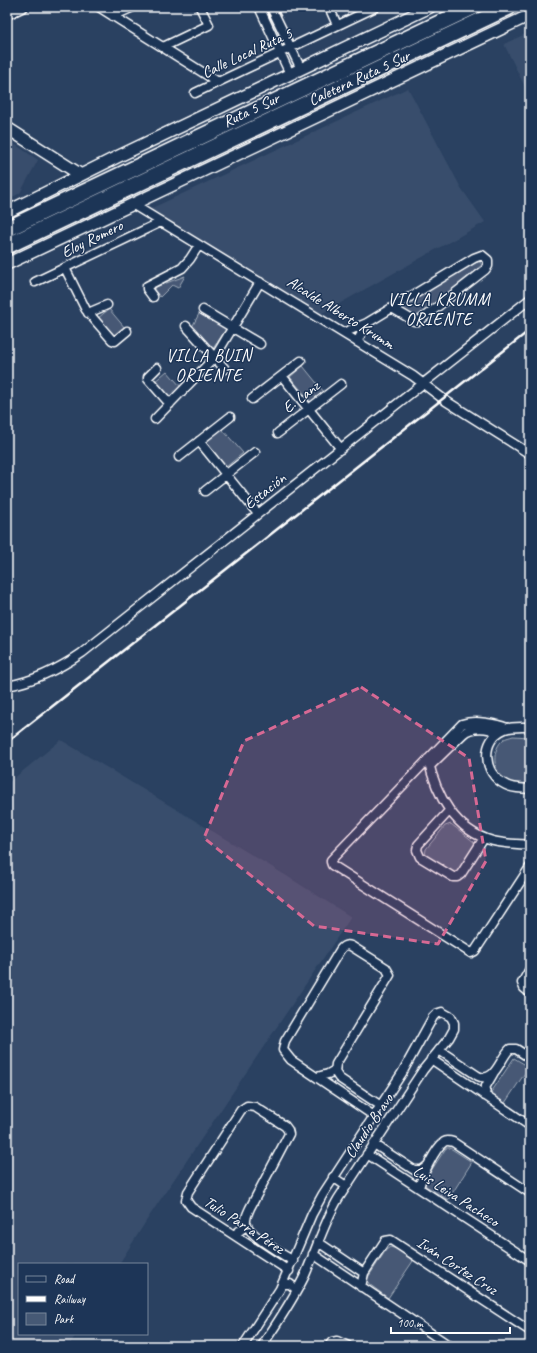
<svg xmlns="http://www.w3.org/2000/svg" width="537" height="1353" font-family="Caveat,sans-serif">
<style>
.built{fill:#394e6c}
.green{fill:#465975;stroke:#a2acba}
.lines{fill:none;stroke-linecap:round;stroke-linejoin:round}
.street-casing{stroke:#fff;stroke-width:11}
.secondary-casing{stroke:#fff;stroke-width:14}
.highway-casing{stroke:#fff;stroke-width:18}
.street{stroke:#1d3557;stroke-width:8}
.secondary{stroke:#1d3557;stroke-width:11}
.highway{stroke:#1d3557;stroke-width:15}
.rail{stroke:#fff;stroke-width:2.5}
.marked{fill:#d76994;fill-opacity:0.2;stroke:#d76994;stroke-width:3;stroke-dasharray:8 5;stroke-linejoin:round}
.labels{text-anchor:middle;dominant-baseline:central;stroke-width:3;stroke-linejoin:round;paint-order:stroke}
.street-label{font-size:16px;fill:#fff;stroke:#1d3557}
.neighbourhood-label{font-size:17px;letter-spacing:1px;fill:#fff;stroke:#1d3557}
</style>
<rect width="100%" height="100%" fill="#2a4161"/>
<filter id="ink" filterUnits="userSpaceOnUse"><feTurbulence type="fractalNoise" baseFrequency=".025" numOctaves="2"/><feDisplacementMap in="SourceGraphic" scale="8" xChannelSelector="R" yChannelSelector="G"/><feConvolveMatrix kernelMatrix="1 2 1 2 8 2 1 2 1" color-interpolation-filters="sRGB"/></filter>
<g filter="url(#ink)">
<path class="built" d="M530,32V97L504,44Z
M408,88L461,188L485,222L319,315L150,209Z
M7,139L38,160L20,193L7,200Z
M61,740L285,875L351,917L150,1215L119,1264H19V1334H76L69,1346H7V784Z"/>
<path class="green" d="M479,261L482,265L416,318L399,307Z
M185,276L178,288L172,285L160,297L153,288Z
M109,309L125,328L114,337L98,318Z
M200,312L227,328L212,350L192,327Z
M303,366L324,392L311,402L290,377Z
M167,371L181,387L169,398L154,382Z
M222,429L243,453L226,467L206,442Z
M513,736L530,737V785C522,785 512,785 506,781C492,772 491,749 504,739C506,738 510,737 513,736Z
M451,824L474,842L475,848L457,874H452L425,856L426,849L445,826Z
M514,1058L529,1067L505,1103L490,1094Z
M446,1148H450L472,1162L448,1200L426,1186L424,1183L425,1180Z
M390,1247L397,1249L413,1261L388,1298L369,1284L367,1279L386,1250Z"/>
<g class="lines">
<g class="street-casing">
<path id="street" d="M99,7L218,82
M259,7L290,74
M271,7L301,69
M329,7L337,25
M7,15L24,7
M113,16L133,7
M163,47L209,25L200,7
M195,93L376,7
M132,204L413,376L446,401L530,454
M65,268L86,310L112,340L115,341L127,331
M35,282L161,222
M153,297L147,289V286L182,268L190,259L199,245
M203,310L260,344
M88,313L107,305
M186,326L225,369
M343,333L367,323L474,258L482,255L488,260V266L485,270L419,321H414L392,308
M357,342L367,323
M157,368L148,377V379L170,404
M282,376L341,449
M252,399L301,361
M155,419L215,357L260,282
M278,433L341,384
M199,441L258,514
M179,457L230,417
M205,491L255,452
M7,686C35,681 59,669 82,653L530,299
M530,727C522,727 513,726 505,729C480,739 482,774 506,785C513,789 522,788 530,789
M507,728C496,723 474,720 462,724L331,860V862L332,865L471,953L475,951L530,867
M428,759C436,795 455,831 493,841C505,844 518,844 530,845
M430,766L463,734C471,726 489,727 498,733
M449,811L418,845L417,850L420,857L453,877H457L461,874L484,838
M530,969L522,983L524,988L530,993
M439,1050L478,1076C495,1084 500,1058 510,1049H516L530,1058
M431,1059L530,1126
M317,1077L328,1074L335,1070
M485,1096L486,1086L493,1074
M374,1116L291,1060L283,1050L285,1041L340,950C343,946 346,944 351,946L386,968L390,975L336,1064L335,1072L339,1078L381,1106
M374,1144L414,1170H422L427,1166
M367,1154L530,1261
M333,1177L346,1186
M419,1188C421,1178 435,1148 444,1142C447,1140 450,1141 453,1142L530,1193
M234,1235L247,1225
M318,1242L364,1273
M313,1254L450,1346
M289,1271L191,1207L186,1200L188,1192L241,1110L247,1106L255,1107L285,1126L288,1130L289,1134L250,1208C248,1213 245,1217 246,1223C249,1236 281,1253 293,1261
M282,1284H290L297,1290
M361,1287L364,1273L385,1241L391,1240L530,1331
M243,1346L280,1289L312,1214L323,1194L402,1073L433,1017L436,1014L442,1012L451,1017L454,1023V1029L449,1038L423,1070L338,1199C324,1223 316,1250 305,1275C293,1300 277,1323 262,1346
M329,1346L332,1342L337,1341L348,1346"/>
</g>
<g class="secondary-casing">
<path id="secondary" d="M7,128L81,175
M7,212L117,157L430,7
M7,264L530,15"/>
</g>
<g class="highway-casing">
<path id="highway" d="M7,229L473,7
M7,246L509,7"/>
</g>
<use href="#street" class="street"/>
<use href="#secondary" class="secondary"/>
<use href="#highway" class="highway"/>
<path class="rail" d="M7,742L530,330"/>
</g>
</g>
<path class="marked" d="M361,687L469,758L486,861L438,944L314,926L204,838L244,741Z"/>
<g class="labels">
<g class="street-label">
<text transform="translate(247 53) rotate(-25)">Calle Local Ruta 5</text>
<text transform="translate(359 78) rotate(-25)">Caletera Ruta 5 Sur</text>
<text transform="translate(251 110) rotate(-25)">Ruta 5 Sur</text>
<text transform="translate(92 239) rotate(-26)">Eloy Romero</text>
<text transform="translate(341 313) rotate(32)">Alcalde Alberto Krumm</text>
<text transform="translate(301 397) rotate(-38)">E. Lanz</text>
<text transform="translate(265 491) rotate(-38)">Estación</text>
<text transform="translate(369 1126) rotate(-56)">Claudio Bravo</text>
<text transform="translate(456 1196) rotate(33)">Luis Leiva Pacheco</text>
<text transform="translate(244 1225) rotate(33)">Tulio Parra Pérez</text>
<text transform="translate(457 1266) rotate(33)">Iván Cortez Cruz</text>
</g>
<g class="neighbourhood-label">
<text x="439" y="299">VILLA KRUMM<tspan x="439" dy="20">ORIENTE</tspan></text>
<text x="209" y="355">VILLA BUIN<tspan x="209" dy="20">ORIENTE</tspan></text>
</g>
</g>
<rect width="537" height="1353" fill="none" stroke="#1d3557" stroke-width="24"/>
<rect x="12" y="12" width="513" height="1329" fill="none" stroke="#fff" stroke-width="1.5" filter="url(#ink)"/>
<rect x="18" y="1263" width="130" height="72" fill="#1d3557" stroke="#77869a"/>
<rect x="26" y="1276" width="20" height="6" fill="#1d3557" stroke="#77869a"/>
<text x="54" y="1283" font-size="12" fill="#ffffff">Road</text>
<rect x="26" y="1296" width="20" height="6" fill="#ffffff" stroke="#77869a"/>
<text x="54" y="1303" font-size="12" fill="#ffffff">Railway</text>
<rect x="26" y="1313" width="20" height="12" fill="#465975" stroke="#77869a"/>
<text x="54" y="1323" font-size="12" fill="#ffffff">Park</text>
<path d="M391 1327v6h119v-6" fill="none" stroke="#ffffff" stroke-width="2"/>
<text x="397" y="1327" font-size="12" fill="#ffffff" stroke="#1d3557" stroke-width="3" paint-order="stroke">100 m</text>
</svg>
